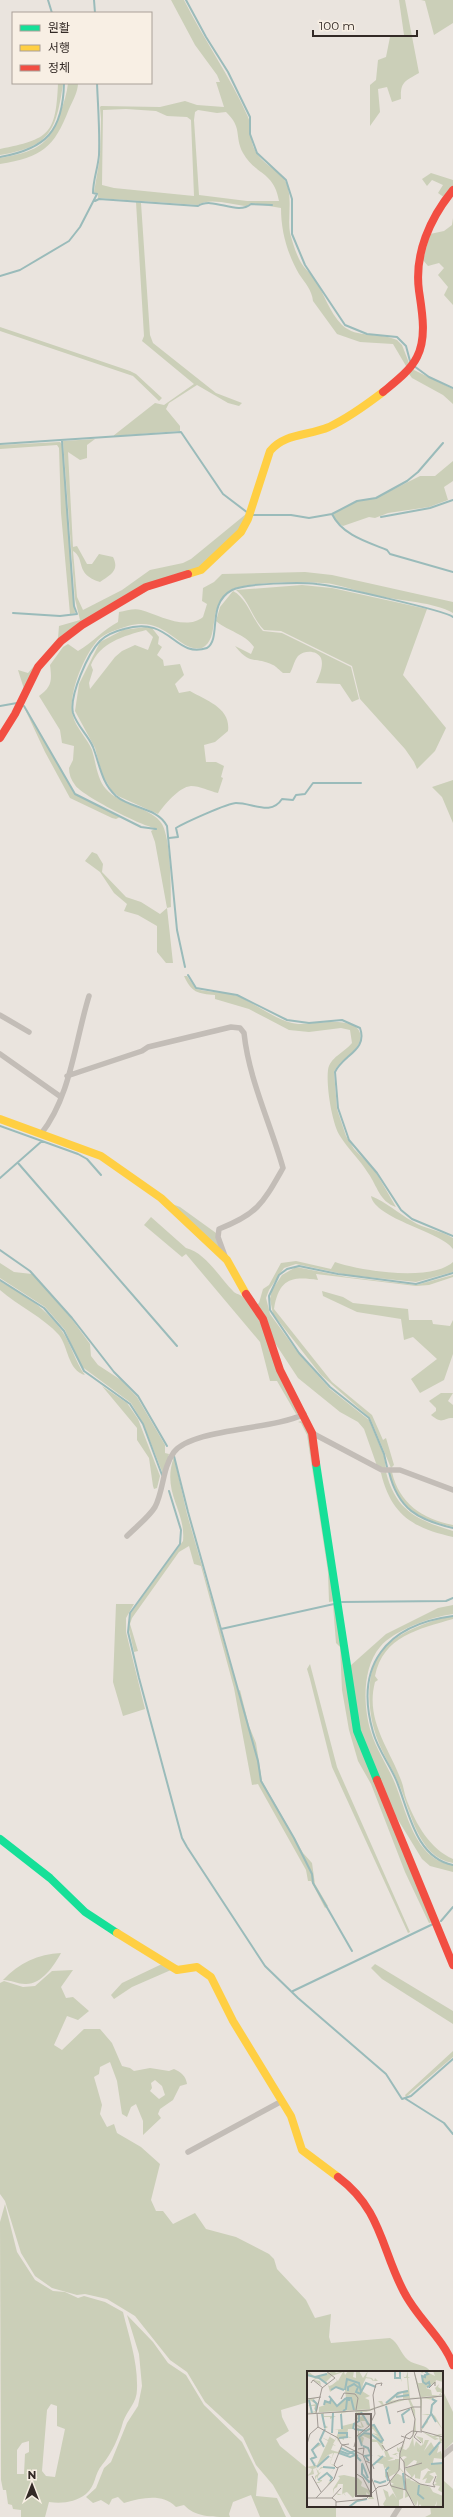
<svg xmlns="http://www.w3.org/2000/svg" width="453" height="2517" font-family="Montserrat,'Noto Sans KR',sans-serif">
<style>
.green{fill:#cbcfb8;fill-rule:evenodd}
.lines{fill:none;stroke-linecap:round;stroke-linejoin:round}
.stream{stroke:#9abbba;stroke-width:2}
.street{stroke:#c3bdb7;stroke-width:5.5}
.fast{stroke:#16e098;stroke-width:8}
.slow{stroke:#ffcf43;stroke-width:8}
.jam{stroke:#f24e42;stroke-width:8}
.inset-river{fill:none;stroke:#9abbba;stroke-width:2}
.inset-road{fill:none;stroke:#a19a94;stroke-width:1}
.view{fill:#736b66;fill-opacity:0.15;stroke:#736b66;stroke-width:2}
.inset-edge{fill:none;stroke:#332a26;stroke-width:2}
</style>
<rect width="100%" height="100%" fill="#eae4de"/>
<path class="green" d="M171,0H184C204,40 230,76 248,117C253,127 248,139 256,152C262,163 276,169 284,179C294,194 287,217 290,233C293,244 297,258 304,267C307,271 311,274 314,278C324,293 329,312 342,325C357,339 380,332 397,340L402,345L409,363L406,366L393,344L360,342L337,334L313,301C312,290 305,283 299,274C287,253 281,231 281,208L251,203L247,206C232,205 210,197 198,205L98,198V194L94,192L100,157L101,119L100,107L101,106L160,107L185,101L197,105L224,107L216,82H220L217,75L195,45ZM126,109L156,111L167,116L187,117L191,120L194,196L114,188L102,185L103,110ZM198,110L217,113L226,112C243,128 234,136 243,153C255,175 274,171 279,201H247L199,195L194,120L195,112Z
M399,0H405L419,73C405,81 400,82 401,99L392,102L387,87L378,89L380,112L370,126V85L376,80L378,60L386,57L390,37L404,35Z
M421,0H453V23L434,35L425,1Z
M58,83L63,84C56,131 50,147 0,155V149C49,139 56,135 58,83Z
M68,83H78C78,92 73,100 69,109C54,148 42,157 0,164V158C33,152 50,147 60,113C64,103 67,93 68,83Z
M431,173L453,180V188L445,198L438,193L443,185L432,180L427,186L422,179Z
M136,202L141,203L150,335L153,343L216,393L242,403L239,406L228,403L197,385L169,403L166,409L180,426V431L113,436L155,403L164,405L194,384L142,341L144,336Z
M453,218V305L444,295L448,287L438,275L444,268L439,263L428,266L423,260L430,234L444,231L452,225Z
M0,327L130,371L136,374L162,398L159,401L133,376L0,331Z
M412,365L414,370L453,389V404L443,395L412,378L409,374V368Z
M95,439L87,445V458L80,460L68,452L73,547L77,546L87,564H92L99,554L113,557C120,571 110,575 100,582C74,574 86,559 73,551L77,597L83,610L122,590L150,570L183,563L191,559L246,514L240,531L201,568L173,577L69,633L24,689L18,670L28,673L58,638L59,626L80,620L75,599L63,441Z
M60,442L62,444L75,613L70,614L61,513L59,448L57,445L0,449V445Z
M453,461V481L444,487L448,500L429,507L388,513L375,518L369,517L343,526L336,522L333,514L357,501L376,498L420,476H435Z
M305,572L332,575L453,602V613C434,602 401,601 379,596C363,593 347,587 332,584C314,581 242,581 229,591C206,609 221,638 202,648C178,653 167,615 128,626C118,629 105,633 98,640C84,655 67,696 73,716C76,728 87,738 92,750C96,763 97,779 106,789C119,805 153,808 162,824C171,840 171,888 171,907L167,908L173,963H166L157,952V926L138,915L124,911L127,904L114,893L100,872L85,861L92,852L97,854L103,864L102,872L126,897L141,902L160,914L167,908L155,842L151,831L156,828C145,828 81,795 75,785C71,780 69,774 69,768L73,760L74,746L62,743L60,730L39,696C52,687 52,680 50,665L63,647L68,644L78,651C92,643 103,630 118,622L119,612C126,611 134,608 141,610C159,615 186,631 203,617L207,604L202,601L203,588L214,582L222,574Z
M302,585L332,588L427,609L403,675L446,728L435,751L417,769L414,762L405,749L360,699L352,666L281,631L264,630C252,618 249,600 236,590Z
M233,591C247,598 252,619 263,631L282,633L351,667L359,699L352,702L340,684L316,683C319,676 324,666 321,658C317,650 304,650 298,656C294,661 293,668 290,673H283C280,671 276,666 273,665C254,656 251,666 235,646L251,654L254,647C244,633 229,632 216,621L220,607Z
M146,627L152,628L159,637L158,644L162,647L157,655L163,660L164,666L180,664L184,675L175,684L179,693L190,691C207,701 231,708 228,731L215,742L204,745L206,762H216L224,766L221,777L223,778L218,793C209,791 200,786 191,786C179,787 164,805 158,814L118,796L112,791L102,774L95,748L75,711L79,684L100,642L123,630ZM146,630L153,637L148,650L135,645L122,651L115,657L90,689L89,683L93,670L91,665C100,643 123,636 146,630Z
M24,707L75,794L120,817L116,819L112,818L70,798L45,752Z
M453,780V823L442,797L432,787Z
M184,976H187L196,989C210,993 224,991 237,996C257,1004 277,1022 298,1024C312,1025 355,1015 360,1033C364,1050 340,1058 334,1072L337,1109L346,1136L354,1149L374,1169L396,1207C379,1201 378,1187 368,1173C360,1160 348,1149 340,1136C332,1124 326,1086 328,1070C330,1057 344,1053 352,1043L350,1030L341,1028L309,1032L289,1030L249,1009L215,999V995C198,994 191,992 184,976Z
M371,1196C386,1202 398,1213 412,1221C424,1229 440,1230 453,1238V1249C442,1232 375,1219 371,1196Z
M167,1202L180,1207L216,1233L224,1255Z
M151,1217L186,1248C206,1253 219,1277 233,1291C235,1294 240,1294 243,1297C263,1315 288,1386 300,1413L296,1414L277,1381H270L260,1342L186,1254L182,1257L144,1225Z
M296,1261L331,1269L335,1262C361,1271 431,1282 453,1262V1272L416,1282L348,1275L296,1264L284,1268L269,1290L266,1298L270,1314L299,1354L330,1389L369,1420L384,1456L386,1469L377,1466L364,1429L358,1422L340,1412L298,1378L273,1340L255,1306L259,1303L263,1289L269,1285L281,1263Z
M0,1263L14,1272L32,1274L71,1318L90,1344L91,1356L98,1365L121,1380L137,1397L165,1445V1453L169,1454L163,1474L143,1423L131,1403L81,1366L65,1330L45,1307L0,1278Z
M296,1267L347,1277L416,1285L453,1275V1277L429,1285L416,1286L316,1274L318,1280C291,1276 279,1279 274,1309L332,1382L372,1415L383,1440L386,1438L394,1465L391,1468L370,1418L321,1375L273,1314L270,1299L272,1290L282,1275Z
M0,1281C5,1285 11,1286 16,1290C34,1301 50,1314 62,1331C72,1345 75,1362 85,1375C68,1371 68,1346 59,1335C43,1317 18,1306 0,1290Z
M322,1291L343,1297L353,1303L408,1309L409,1320H432L433,1324L450,1326L453,1320V1354L444,1380L420,1393L411,1379L437,1359L413,1337L404,1340L401,1319L357,1312L323,1296Z
M102,1386L127,1403L138,1419L160,1476L157,1488L154,1489L153,1486L149,1458L137,1440V1428Z
M441,1393H453L448,1401L453,1405V1418C442,1418 443,1425 431,1415L436,1411V1408L429,1401Z
M301,1421L308,1430L335,1601L329,1602L328,1572L307,1435L301,1423L298,1422Z
M174,1457L187,1514L238,1691L240,1690L249,1726L256,1743L262,1781L303,1853L312,1863L315,1884L328,1906L325,1908L311,1881H308L306,1870L259,1786L258,1784L252,1785L234,1688L201,1566L194,1564L189,1546L179,1552L132,1618L130,1624L138,1651L134,1652L128,1625L131,1613L183,1541C186,1510 161,1492 174,1457Z
M386,1472C396,1511 417,1520 453,1531V1537C413,1528 391,1515 381,1473Z
M389,1472H392C399,1503 422,1519 453,1525V1527C418,1519 399,1508 389,1472Z
M116,1604H134L126,1618V1632L145,1709L123,1716L113,1682Z
M336,1604L352,1720L433,1922L429,1923L405,1872L371,1784L358,1761L349,1730L342,1690L340,1647L336,1643L333,1605Z
M453,1605V1614C431,1617 394,1630 380,1647C362,1668 363,1707 371,1732C376,1749 387,1765 394,1781C407,1811 414,1860 453,1865V1872L430,1866L422,1859L392,1810L359,1729L350,1666L386,1634L438,1608Z
M453,1616V1619C419,1629 383,1636 375,1676L378,1680L375,1682C365,1720 389,1748 401,1780C404,1787 404,1794 407,1801C416,1824 430,1849 453,1859V1863C417,1857 411,1810 398,1782C390,1764 379,1748 374,1729C368,1708 366,1674 379,1654C392,1634 430,1620 453,1616Z
M310,1664L337,1767L410,1932L408,1933L332,1767L310,1679L307,1669Z
M61,1953C54,1966 41,1985 25,1984C18,1984 11,1980 3,1980C19,1963 38,1954 61,1953Z
M162,1964L171,1970L132,1987L114,1999L111,1995L122,1983Z
M375,1964L453,2011V2024L382,1979L371,1968Z
M73,1970L61,1987L66,1998L73,1997L89,2011L78,2020L67,2016L54,2045L62,2050L84,2029H100L112,2043L122,2066L130,2068L134,2071L150,2068L169,2071L174,2069C181,2072 186,2076 187,2084L180,2086L173,2100L160,2109L158,2114L161,2118L143,2135V2121L136,2104L131,2107L127,2117L122,2114L117,2081L110,2062L100,2067L99,2074L94,2077L102,2105L100,2114L107,2127L114,2124L117,2133L141,2147L160,2164L151,2200L156,2211H163L173,2224L195,2213L206,2229L236,2237L269,2254L274,2259L277,2269L306,2300L315,2318L331,2314L329,2337L331,2343L390,2338C399,2343 400,2353 408,2360C416,2366 426,2364 431,2372H308V2402L281,2410L282,2417L289,2431L276,2439L280,2446L308,2469V2506H336V2517H291L273,2485L256,2465L243,2437L205,2402L187,2372L170,2360L135,2316L107,2299L85,2294L77,2295L52,2288L35,2276L21,2253L5,2201L0,2194V1983L4,1981L23,1987L35,1986L52,1971ZM155,2080L162,2086L165,2095L159,2099L150,2091L152,2088L151,2083Z
M453,2051V2057L406,2097L405,2095Z
M5,2204L17,2252L35,2280L53,2291L65,2292L78,2298L84,2296L105,2302L123,2312C129,2337 138,2362 137,2389C137,2403 127,2410 123,2422C119,2437 112,2453 102,2465C94,2474 96,2486 86,2494C75,2502 63,2504 49,2502L45,2517H21V2510L13,2509L12,2505L8,2504L6,2490H3L1,2480L0,2222ZM51,2404L57,2406V2426L65,2429L55,2477L46,2476L42,2471L47,2410ZM29,2441V2452L25,2454L24,2474H17V2450L22,2443Z
M127,2315L153,2342L168,2363L186,2375L204,2405L242,2442L258,2474L256,2496L277,2498L286,2517H260L251,2495L233,2502L229,2514L230,2517C211,2517 195,2517 184,2505L176,2507C162,2493 142,2498 124,2503L118,2497L112,2499L109,2505L101,2500L93,2503L86,2497L96,2488L104,2468L111,2462L127,2423L138,2406L142,2386L139,2354Z
M442,2389L453,2412V2442L442,2453Z
M444,2481L453,2489V2517H425L431,2514L430,2506H442V2482Z"/>
<g class="lines">
<path class="stream" d="M48,0L52,13
M94,0L95,13
M186,0L206,37L228,72L250,117V134L257,153L286,180L292,199V234L305,265L345,325L367,334L397,337L406,346L410,361
M0,157C46,149 63,131 64,83
M95,201L99,199L198,206C213,196 237,216 251,204L272,205
M0,276L20,270L69,241L80,227L97,194L93,193C93,180 98,168 99,155C100,130 98,108 97,83
M414,366L429,377L453,388
M0,444L181,432L223,494L248,513
M332,514C342,535 367,542 387,550L390,554L453,572
M253,515H291L309,518L332,514L357,501L376,498L407,481L418,472L443,443
M381,517L430,508L453,500
M13,613L60,616L77,614L74,606L62,441
M0,706L17,703
M24,706L75,794L141,827L156,829
M169,838L178,837L176,828C184,823 228,803 236,803C253,803 271,816 282,799L293,800L296,795L305,794L313,783H361
M185,967L177,930L167,826C157,807 131,809 116,796C101,782 100,765 93,747C88,735 77,726 73,713C69,696 88,653 100,641C106,635 116,631 124,629C171,615 174,659 207,648C222,638 206,604 232,590C245,583 302,582 317,584C332,585 447,611 453,617
M188,975L196,988L237,995L287,1020L309,1023L342,1020L360,1028C368,1050 343,1055 335,1072L338,1108L349,1140L377,1173L401,1210L412,1219L453,1236
M0,1126L78,1154L87,1159L101,1175
M18,1163L177,1346
M0,1178L42,1141
M0,1250L30,1271L72,1318L114,1372L138,1396L167,1446
M0,1280L44,1308L64,1331L84,1371L130,1404L143,1424L162,1475
M174,1456L188,1512L258,1761L261,1781L294,1838L312,1874L313,1883L352,1951
M387,1467L384,1454L369,1418L330,1387L299,1353L270,1310L269,1296L279,1275L287,1269L299,1266L338,1274L416,1284L453,1273
M389,1472C398,1509 418,1520 453,1528
M169,1491L181,1530L180,1544L130,1613L128,1632L139,1678L182,1838L187,1847L265,1966L298,1998L386,2074L402,2099L411,2096L453,2059
M342,1602L446,1601L453,1598
M453,1616C386,1625 354,1665 373,1732C378,1750 390,1765 397,1782C409,1812 416,1858 453,1865
M221,1629L334,1604
M441,1921L453,1907
M293,1991L433,1924
M406,2099L444,2123L453,2134"/>
<path class="street" d="M0,1015L29,1032
M0,1054L61,1097
M67,1076L142,1051L148,1047L231,1027L240,1028L244,1033C249,1080 270,1122 283,1168C263,1203 258,1214 219,1229L218,1237L226,1259
M41,1134C71,1096 75,1041 89,996
M312,1433L382,1470H400L453,1490
M127,1536C136,1527 149,1517 155,1507C164,1490 162,1468 174,1452C193,1428 274,1430 304,1414
M188,2152L282,2101
M442,2456L453,2447
M393,2517L400,2506"/>
<path class="fast" d="M316,1463L357,1731L377,1780
M0,1839L50,1878L85,1912L117,1933"/>
<path class="slow" d="M188,574L201,570L241,532L248,519L270,451C285,433 308,436 329,427C348,418 366,405 383,392
M0,1119L101,1156L161,1198L227,1260L246,1294
M117,1933L177,1970L197,1967L211,1977L233,2021L291,2116L302,2150L338,2177"/>
<path class="jam" d="M383,392C395,382 410,371 417,357C427,338 422,311 419,291C414,254 430,218 453,190
M0,738L15,714L38,667L61,641L82,625L146,587L188,574
M246,1294L263,1319L280,1370L312,1433L316,1463
M377,1780L453,1965
M338,2177C382,2210 381,2249 404,2292C417,2318 443,2338 453,2365"/>
</g>
<g transform="translate(307 2371)">
<rect width="136" height="136" fill="#eae4de"/>
<path d="M1,0L8,6L27,0L29,2L37,0L38,4L41,0H47L46,6L49,7V0H52L56,7L61,0L59,6L65,7L67,10L68,7L71,10H66L64,8L59,6L63,8L59,7L56,13L55,20L63,25L58,27L62,29L63,38L75,34L71,30H75L77,34L90,22L96,20L101,19L100,7H94L95,11L93,7H88V0V7H97L96,0L97,6H99L101,0V6H103L101,7L103,27L113,26L107,2V0L111,12H115V5L121,3L118,1V0L115,2L114,1L112,0H118L128,5L126,0H136V11L129,9L128,15L127,12L119,17L124,19L125,24H132L134,21H130L128,17L132,13L131,16L134,18L136,14V21L133,23L136,24L96,28V21L83,30L95,28L65,38L0,42L9,40L7,38L8,35H0L9,33L1,28L2,27H9L6,29L10,33L9,42L12,41V36L18,34V29L24,31L22,24L30,35L39,27L38,19L29,16L23,21L21,14L11,7L7,9L13,10L14,14L6,9L8,7L0,4ZM36,1L31,10L28,7L30,10L25,14L22,15L19,11L25,5ZM136,25L126,27L129,30L124,37L125,43L128,45L136,59L124,43L121,44V51L114,60L126,65L133,63L136,64H131L136,66H133L136,69L134,71L136,72H133L132,66H128L132,68L128,69L114,60L108,61L106,65L107,76L109,70L114,75L116,73L109,65L116,67V74L118,69H122L117,80L124,71L128,78L130,74L132,75L130,82L134,80L136,88L127,87L126,91V93L136,92V122L131,119L133,115L126,114L130,112L128,111L130,105L128,101L122,103L127,106L123,112H118L120,107L115,109L121,100H124L120,97L114,100L113,108L108,107V103L103,109L123,116L126,121L136,125V136H129L130,130L128,135L115,136L113,133L111,136V129L109,135L102,125L98,127L99,107L102,108L93,98L89,102L95,105L92,107L97,104L96,127L92,129V136H78L76,133L79,128L76,118L81,121L82,126L86,122L90,128L83,114L87,113L83,111L89,102L82,106L80,103V107L78,106V100L80,103L81,100L78,96V99L76,93H71L75,92H69L74,87L70,84L79,86L77,80L80,79L83,86L87,87L80,90L88,89V85V88H92V82L89,83L91,87L89,84H85L89,82H93L90,80V76L94,80L92,77L96,75L98,69L96,78L99,79L102,76L106,66L103,68L98,67L103,68L106,64L108,47L101,28L70,37L93,29L98,28ZM113,27L114,60L109,61L108,39L103,28ZM115,27L128,29L125,33L124,43H114L115,32L125,31L115,32ZM114,43L121,44L120,50L114,59ZM97,85L100,86L96,89L98,97L107,89L110,90L109,93L98,98L104,105L103,108L93,97V87ZM69,38L59,41H54L60,54L64,56L67,54L76,69V73H74L76,74L78,77L77,76L76,80L70,71H64V68L72,69L63,63V68L54,64L57,67L55,74L50,66L51,68V58H41L40,65L45,67L37,66V69L33,67L31,71L30,66L26,73L29,75L26,74L24,79L31,81L32,79L36,81H31L36,83L27,82L24,90L23,91L24,93L27,94L28,95V96L27,98L23,103L25,106V108L23,110L26,109H27L20,114L13,113L20,114L25,107V106H24L23,103L28,96L27,95L25,94L23,92V91L25,87H24L22,85L25,87L26,82L21,84L9,97L11,100L14,96H18L11,99L12,102L14,101L11,105V109H15V110L12,112H8L14,110H12L11,109L10,105L8,109V105L11,103L9,97L6,98L7,103L0,105L4,101L5,98L0,96L9,94V92L6,91L4,88V86H9L5,79L6,78V77L7,78L8,76V75L12,72H13L14,74L5,79L9,86L4,88L6,91L8,92L10,94L21,70L14,66L21,69L24,63L23,66L28,69L31,62V59H27L35,58L34,42H17V45H29L23,48V46H17V54L21,56L18,58L15,43H0ZM48,40L51,46L47,49L51,48L52,46L50,41L56,45L52,46L55,56L47,52L35,55V42ZM54,50H58L65,57L60,60L66,58L70,63L65,62L72,66L60,62L53,63L57,60L52,63V57L47,58V53L53,57L57,56ZM37,104L51,107L55,111L54,115L62,119L67,128H61L63,125L59,121L60,126L49,123L46,127L40,121L37,122L39,125L36,122L35,124H31L29,122L35,124L36,113H31L30,116L27,118V123L26,118L33,107L31,105Z" fill="#cbcfb8" fill-rule="evenodd"/>
<path class="inset-river" d="M88,0V7H93V0M0,4L12,7L20,13M8,6L20,3M116,11L115,5L118,6V4L121,3L118,0M116,11L119,13L122,11L123,15L120,16M24,19L29,16L37,19M38,19L40,8L52,12L54,21L59,12L69,16M41,20V16L47,13L51,16L49,21L54,23M22,25L30,35L39,27M89,26L102,24M39,27H44L47,39M125,28L129,30L125,34L124,42L129,51M2,29L5,42M6,29L10,33L9,40M79,32L91,22L101,20M17,34L18,30L23,32L24,28M79,35L83,53M36,40L39,38L40,29H43M54,41L62,54M15,43L18,57M34,43L35,58M97,52L95,44L103,38M115,57L124,43M46,58L47,53L52,50V42M47,58L59,60L64,57M25,62L26,42M31,62H40V66L32,67M55,75L52,66L57,62L64,63L74,71L76,69L67,54L63,55M56,75L61,77L64,84L58,85L62,90M17,76L13,69L18,58M34,77L51,85M33,80L41,83L48,80M32,82L43,86L48,84L54,90M122,84L133,71M55,92L61,107M55,93V103L62,111L64,110M124,93L136,92M66,94L76,85M8,95L4,88L9,86L5,79L12,72M10,96L22,85M16,96L28,97M96,102L98,119M11,109L20,102L25,107L23,110M67,110L73,112L79,110M81,110L79,99L82,96M112,114L111,123L117,128M42,136L50,130L60,128"/>
<path class="inset-road" d="M107,0L114,29V60L136,66M4,12L6,9L16,17M122,17L128,11V15M0,28L14,26M34,28L37,22L48,23L51,27L49,39M90,41L106,36H114M9,42L15,17L28,7L19,0M10,42L11,56L31,67L34,73L56,84L69,119L72,136M0,43L63,39L92,29L136,25M110,61L107,66L114,72M94,65L103,68L106,64L108,48L104,36M0,73L3,63L11,56M75,74L79,80L97,70M47,76L50,65L62,55L68,43L66,24L69,13L75,12L74,15M51,78L57,77L56,84M93,86L97,91L99,119M59,90L65,93L67,98M36,94L30,97L27,94L35,74L42,73M98,97L115,92M80,101L84,115L99,119L108,136M48,102L56,107L64,123M98,103L113,113L128,116M5,105L14,121M128,116L126,113L129,105M0,127H25L29,130V136M9,127L27,108L31,97M25,127L34,117M29,131L59,128L71,116L80,114L92,99L93,82L99,64L105,60L115,61"/>
<path class="view" d="M49,43H64V125H49Z"/>
<rect width="136" height="136" class="inset-edge"/>
</g>
<rect x="12" y="12" width="140" height="72" fill="#f8efe4" stroke="#a9a098"/>
<rect x="20" y="25" width="20" height="6" fill="#16e098" stroke="#a9a098"/>
<text x="48" y="32" font-size="12" fill="#332a26">원활</text>
<rect x="20" y="45" width="20" height="6" fill="#ffcf43" stroke="#a9a098"/>
<text x="48" y="52" font-size="12" fill="#332a26">서행</text>
<rect x="20" y="65" width="20" height="6" fill="#f24e42" stroke="#a9a098"/>
<text x="48" y="72" font-size="12" fill="#332a26">정체</text>
<g transform="translate(32 2485)" stroke="#f8efe4" stroke-width="3" paint-order="stroke">
<path d="M0-3L7 15L0 10L-7 15Z" fill="#332a26"/>
<text y="-6" font-size="11" font-weight="bold" text-anchor="middle" fill="#332a26">N</text>
</g>
<path d="M313 30v6h104v-6" fill="none" stroke="#332a26" stroke-width="2"/>
<text x="319" y="30" font-size="12" fill="#332a26" stroke="#f8efe4" stroke-width="3" paint-order="stroke">100 m</text>
</svg>
